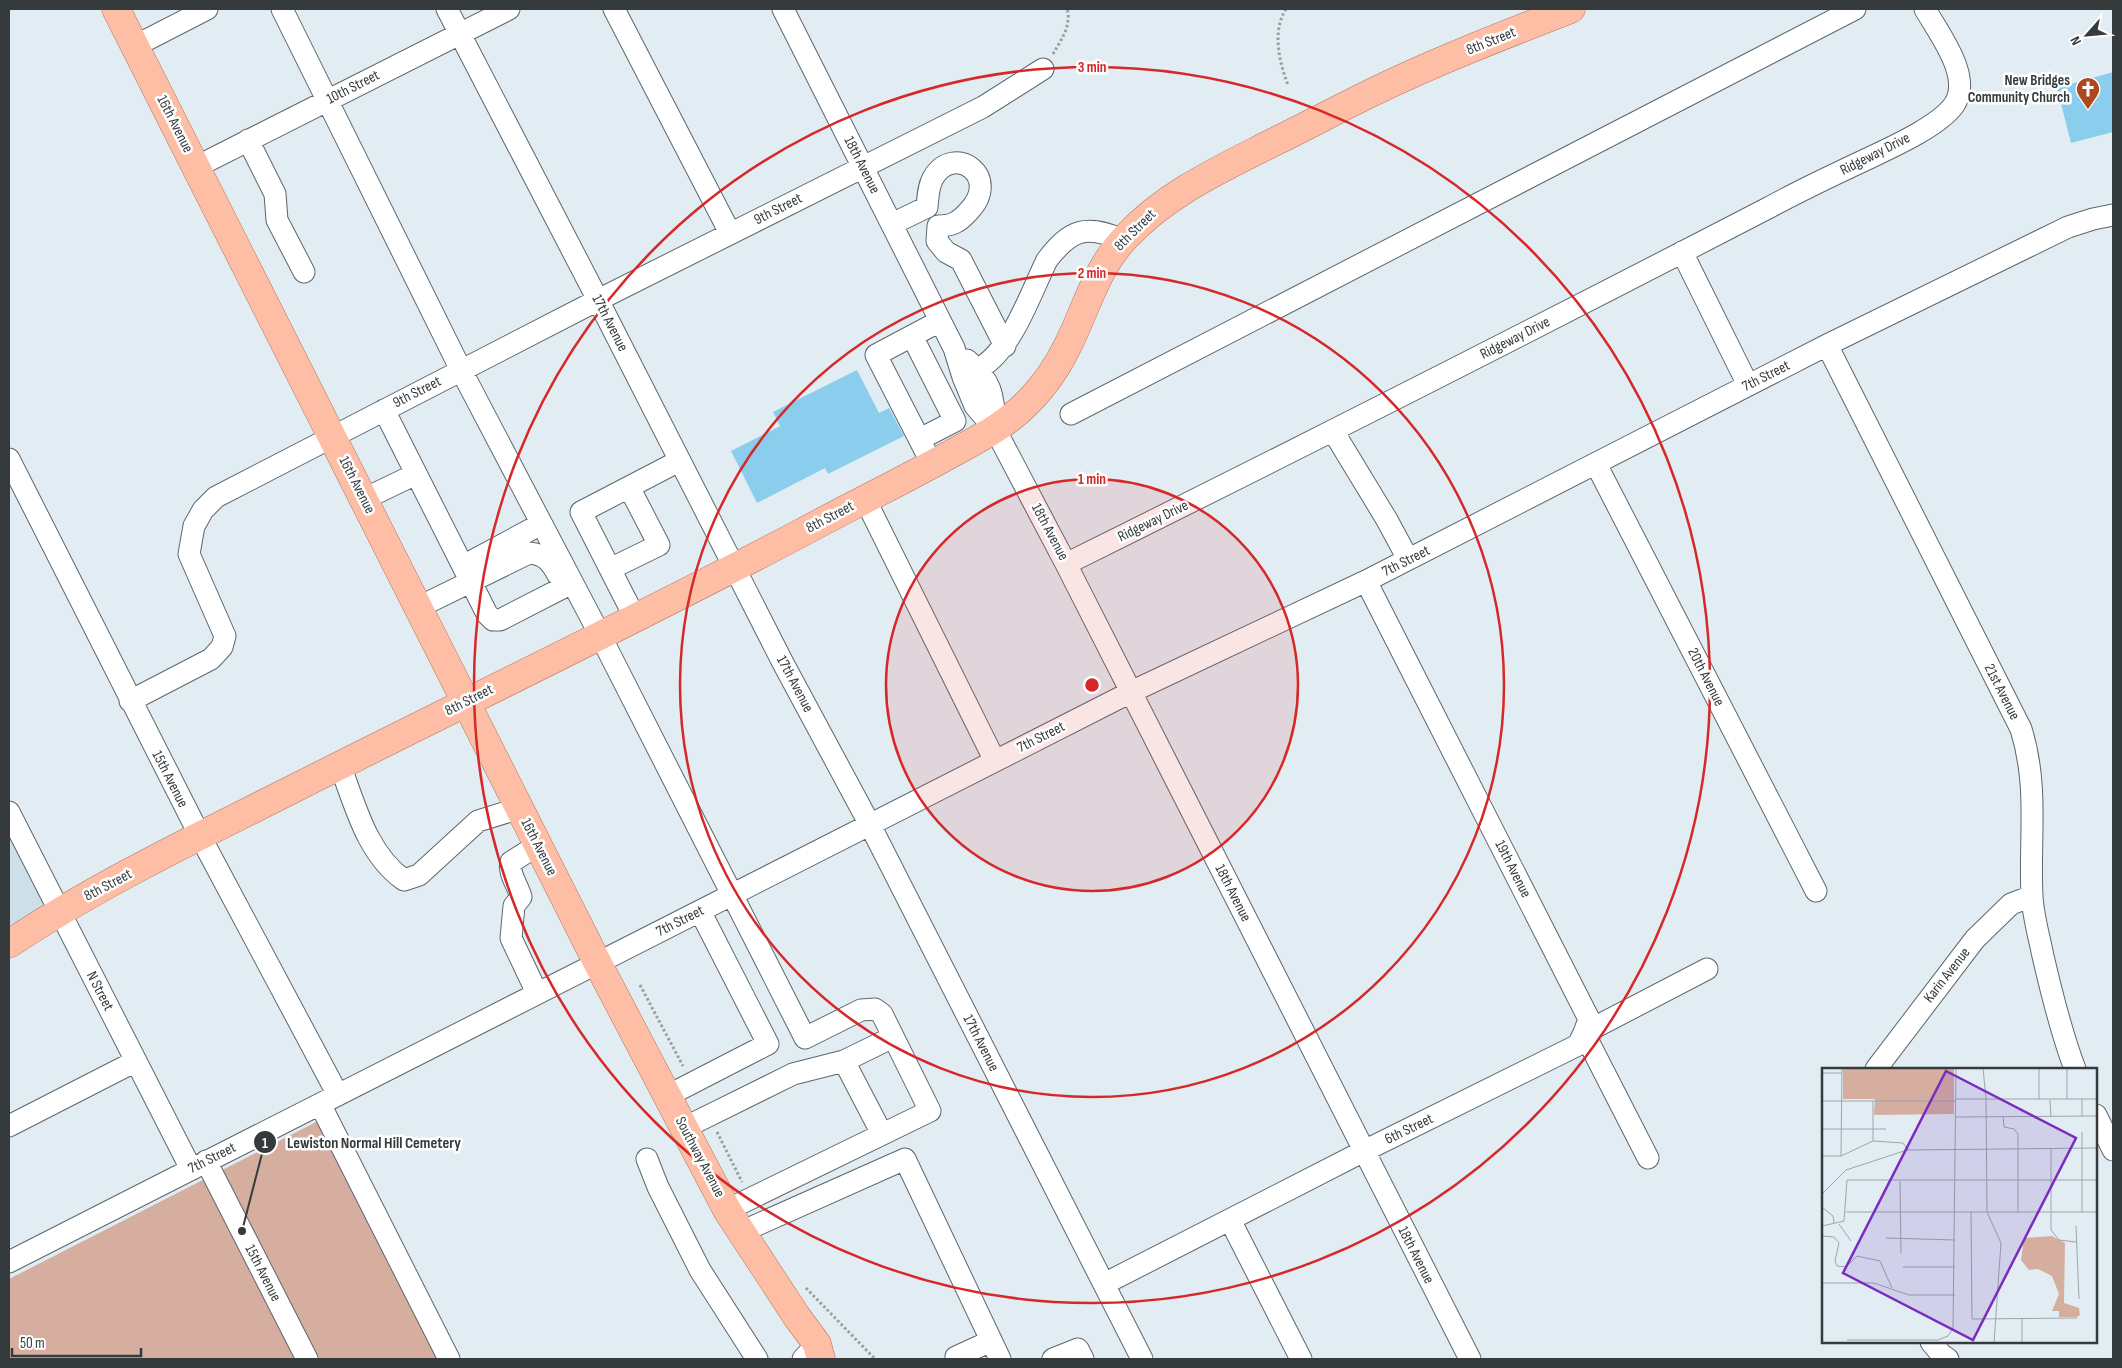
<svg xmlns="http://www.w3.org/2000/svg" width="2122" height="1368" font-family="'Sofia Sans Condensed',sans-serif">
<style>
.built{fill:#cde0ea}
.green{fill:#d5aea0}
.building{fill:#8acdec}
.lines{fill:none;stroke-linecap:round;stroke-linejoin:round}
.minor-casing{stroke:#5d676c;stroke-width:23}
.major-casing{stroke:#b87359;stroke-width:29}
.path{stroke:#969fa4;stroke-width:3;stroke-dasharray:2.5 2.5;stroke-linecap:butt}
.minor{stroke:#fff;stroke-width:21}
.major{stroke:#febea5;stroke-width:28}
.ring{fill:none;stroke:#d62828;stroke-width:2.5}
.labels{text-anchor:middle;dominant-baseline:central;stroke-width:5;stroke-linejoin:round;paint-order:stroke}
.street-label{font-size:15px;fill:#353a3c;stroke:#fff}
.poi-label{font-size:15px;font-weight:bold;fill:#353a3c;stroke:#fff;text-anchor:end}
.inset-road{fill:none;stroke:#9ca5aa;stroke-width:1}
.view{fill:#7b2cbf;fill-opacity:0.15;stroke:#7b2cbf;stroke-width:2.5}
.inset-edge{fill:none;stroke:#353a3c;stroke-width:2.5}
.centre{fill:#d62828;stroke:#fff;stroke-width:2.5}
.ring-label{font-size:15px;text-anchor:middle;font-weight:bold;fill:#d62828;stroke:#fff;stroke-width:5;stroke-linejoin:round;paint-order:stroke}
.leader{fill:none;stroke:#353a3c;stroke-width:2}
.callout-dot{fill:#353a3c;stroke:#fff;stroke-width:2}
.mark-label{font-size:15px;text-anchor:middle;font-weight:bold;fill:#fff}
.callout-label{font-size:16px;text-anchor:middle;font-weight:bold;fill:#353a3c;stroke:#fff;stroke-width:5;stroke-linejoin:round;paint-order:stroke}
</style>
<rect width="100%" height="100%" fill="#e1edf3"/>
<path class="built" d="M9,812L59,911L9,944Z"/>
<path class="green" d="M322,1119L448,1359H9V1279Z"/>
<path class="building" d="M2113,72V132L2071,143L2057,88Z
M857,370L879,413L889,408L904,436L828,474L825,468L757,503L731,451L780,426L773,412Z"/>
<g class="lines">
<g class="minor-casing">
<path id="minor" d="M282,9L461,370L600,635L805,1038L861,1010L875,1009L882,1014L930,1111L727,1210
M447,9L598,300L783,663L869,823L1142,1359
M614,9L730,233
M783,9L954,348L963,377L975,406L995,429L1066,564L1470,1359
M135,46L207,9
M248,140L275,194L277,220L304,272
M196,167L509,9
M892,224L927,207C928,197 928,187 933,178C954,142 1003,177 968,212C959,222 952,226 938,226L937,241L946,252L961,260L1005,346
M1682,252L1748,385
M912,336L955,421L920,439
M1827,345L2021,729C2039,787 2029,838 2032,896C2033,916 2039,936 2043,956C2052,995 2061,1032 2075,1069
M967,360C994,383 993,396 995,429
M978,369C1012,351 1030,294 1047,260C1071,229 1086,224 1123,240
M384,410L487,614L493,620H500L572,583
M1071,414L1855,9
M1333,431L1387,520L1408,559
M9,459L200,836L338,1095
M932,464L876,355L940,321
M1596,464L1816,891
M364,499L416,474
M865,499L995,761
M1066,564C1302,447 1536,328 1770,207C1801,190 1833,175 1865,160C1890,148 1938,127 1954,105C1973,77 1939,34 1925,9
M463,566L541,524
M610,569L659,545L629,487
M1366,581L1589,1019L1584,1033L1648,1158
M419,607L529,553C545,554 551,562 558,575
M635,618L581,512L679,461
M130,701L211,659L222,647L225,636L189,554L194,526L203,510L216,497L598,300L983,107L1043,69
M340,765C355,805 367,854 404,880L419,875L478,821L520,808
M9,812L191,1169
M537,993L511,938L514,906L521,897C518,885 508,874 511,862L538,845
M1876,1069L1975,939L2011,904L2032,896
M667,1096L768,1044L700,911
M320,1104L449,1359
M2096,1115L2113,1150
M9,1126L136,1061
M684,1128L793,1074L844,1061
M882,1134L844,1061L893,1037
M647,1159L658,1187L700,1270L757,1359
M206,1161L307,1359
M1230,1220L1301,1359
M741,1232L905,1159L1000,1359
M9,1262L1131,692L1366,581L1827,345L2068,227L2093,219L2113,215
M1104,1284L1364,1151L1578,1045L1584,1033L1707,969
M1931,1342L1941,1354L1948,1359
M803,1359L817,1344
M956,1359V1357L991,1341
M1053,1359L1078,1349L1083,1359"/>
</g>
<g class="major-casing">
<path id="major" d="M116,9L597,962L727,1210L797,1317L817,1344L821,1359
M9,944C99,884 198,837 295,788C463,703 634,621 801,533C864,499 929,468 990,432C1025,411 1052,379 1069,343C1087,306 1097,267 1126,237C1167,193 1221,169 1274,142C1307,126 1340,108 1373,92C1437,61 1504,35 1571,9"/>
</g>
<path class="path" d="M1286,9C1272,30 1279,62 1288,85
M1053,54C1061,40 1072,25 1067,9
M640,985L683,1066
M717,1132L742,1182
M806,1288L875,1359"/>
<use href="#minor" class="minor"/>
<use href="#major" class="major"/>
</g>
<circle cx="1092" cy="685" r="206" fill="#d62828" fill-opacity=".12"/>
<g class="ring">
<circle cx="1092" cy="685" r="206"/>
<circle cx="1092" cy="685" r="412"/>
<circle cx="1092" cy="685" r="618"/>
</g>
<defs>
<g id="church-pin" transform="scale(1.25)"><path d="M0 17L-7.5 6A9.5 9.5 0 1 1 7.5 6Z" fill="#ad481c" stroke="#fff"/><path d="M-1.2-6h2.4v3.5h3.3v2.4h-3.3V6h-2.4V-.1h-3.3v-2.4h3.3Z" fill="#fff"/></g>
</defs>
<g fill-rule="evenodd">
<use href="#church-pin" x="2088" y="89"/>
</g>
<g class="labels">
<g class="street-label">
<text transform="translate(1491 41) rotate(-22)">8th Street</text>
<text transform="translate(353 87) rotate(-27)">10th Street</text>
<text transform="translate(175 124) rotate(63)">16th Avenue</text>
<text transform="translate(1875 154) rotate(-27)">Ridgeway Drive</text>
<text transform="translate(862 165) rotate(63)">18th Avenue</text>
<text transform="translate(778 209) rotate(-27)">9th Street</text>
<text transform="translate(1135 230) rotate(-45)">8th Street</text>
<text transform="translate(610 323) rotate(63)">17th Avenue</text>
<text transform="translate(1515 338) rotate(-27)">Ridgeway Drive</text>
<text transform="translate(1766 376) rotate(-27)">7th Street</text>
<text transform="translate(417 392) rotate(-27)">9th Street</text>
<text transform="translate(357 485) rotate(63)">16th Avenue</text>
<text transform="translate(830 517) rotate(-28)">8th Street</text>
<text transform="translate(1153 521) rotate(-26)">Ridgeway Drive</text>
<text transform="translate(1050 532) rotate(62)">18th Avenue</text>
<text transform="translate(1406 561) rotate(-27)">7th Street</text>
<text transform="translate(1706 677) rotate(63)">20th Avenue</text>
<text transform="translate(795 684) rotate(62)">17th Avenue</text>
<text transform="translate(2002 692) rotate(63)">21st Avenue</text>
<text transform="translate(469 700) rotate(-27)">8th Street</text>
<text transform="translate(1041 737) rotate(-27)">7th Street</text>
<text transform="translate(170 779) rotate(63)">15th Avenue</text>
<text transform="translate(539 847) rotate(63)">16th Avenue</text>
<text transform="translate(1513 869) rotate(63)">19th Avenue</text>
<text transform="translate(108 885) rotate(-28)">8th Street</text>
<text transform="translate(1233 893) rotate(63)">18th Avenue</text>
<text transform="translate(680 921) rotate(-27)">7th Street</text>
<text transform="translate(1947 975) rotate(-52)">Karin Avenue</text>
<text transform="translate(100 991) rotate(63)">N Street</text>
<text transform="translate(981 1043) rotate(63)">17th Avenue</text>
<text transform="translate(1409 1129) rotate(-26)">6th Street</text>
<text transform="translate(700 1157) rotate(62)">Southway Avenue</text>
<text transform="translate(212 1158) rotate(-27)">7th Street</text>
<text transform="translate(1416 1255) rotate(63)">18th Avenue</text>
<text transform="translate(263 1273) rotate(63)">15th Avenue</text>
</g>
<g class="poi-label">
<text x="2070" y="80">New Bridges<tspan x="2070" dy="17">Community Church</tspan></text>
</g>
</g>
<g transform="translate(1822 1068)">
<rect width="275" height="275" fill="#e1edf3"/>
<path d="M21,0H132V46L52,47L53,31H21ZM230,168L243,175L242,235L257,240L258,247L255,249H237V243H230L237,226L230,208L216,201L207,202L199,192L202,170Z" fill="#d5aea0"/>
<path class="inset-road" d="M161,0L164,31L165,144L179,175L172,275M245,0V31M0,5H20M134,31H275M217,31V0M260,31V48M228,32L229,49M0,33H134M51,33V73M181,48L182,59L192,61L196,66V144M133,49L275,48M0,61H64M260,64V144M51,73L81,75L86,82M229,80V162L237,172L254,174M0,88H19L51,73M19,88L20,0M78,113L79,185M0,126L24,102L85,82L275,80M0,139L11,148L12,155M24,144H275M149,144L150,251L255,250M17,156L29,173M0,158L22,153L25,112H275M254,158L257,231M0,168L12,169L17,175L13,193L15,198L24,199L35,188L58,193L70,220M64,170L133,172M81,199H133M0,215H52L87,227H133M200,251V275M25,272H116L126,268L131,260L134,0"/>
<path class="view" d="M124,3L254,70L151,272L21,205Z"/>
<rect width="275" height="275" class="inset-edge"/>
</g>
<circle cx="1092" cy="685" r="8" class="centre"/>
<g class="ring-label">
<text x="1092" y="72">3 min</text>
<text x="1092" y="278">2 min</text>
<text x="1092" y="484">1 min</text>
</g>
<path class="leader" d="M242 1231L265 1142"/>
<g class="callout-dot">
<circle cx="242" cy="1231" r="5"/>
<circle cx="265" cy="1142" r="12"/>
</g>
<g class="mark-label">
<text x="265" y="1148">1</text>
</g>
<g class="callout-label">
<text x="374" y="1148">Lewiston Normal Hill Cemetery</text>
</g>
<rect width="2122" height="1368" fill="none" stroke="#353a3c" stroke-width="20"/>
<g transform="translate(2087 35) rotate(243)" stroke="#ffffff" stroke-width="4" paint-order="stroke">
<path d="M0-4L9 19L0 12L-9 19Z" fill="#353a3c"/>
<text y="-8" font-size="14" font-weight="bold" text-anchor="middle" fill="#353a3c">N</text>
</g>
<path d="M12 1348v8h129v-8" fill="none" stroke="#353a3c" stroke-width="2.5"/>
<text x="20" y="1348" font-size="15" fill="#353a3c" stroke="#ffffff" stroke-width="4" paint-order="stroke">50 m</text>
</svg>
